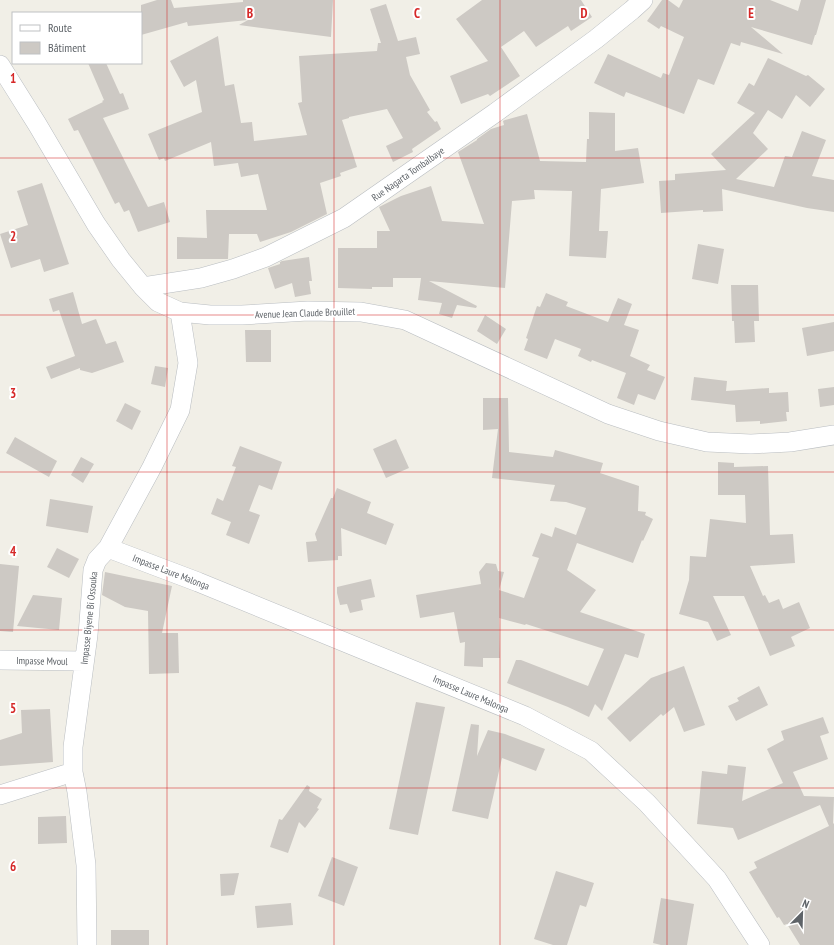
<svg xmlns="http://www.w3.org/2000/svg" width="834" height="945" font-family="'PT Sans Narrow',sans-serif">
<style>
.building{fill:#cdc9c4}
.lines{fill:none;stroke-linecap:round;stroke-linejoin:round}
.street-casing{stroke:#b9bdc1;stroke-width:20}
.street{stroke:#fff;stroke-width:19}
.grid{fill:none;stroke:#d62828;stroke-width:1;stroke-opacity:0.55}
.labels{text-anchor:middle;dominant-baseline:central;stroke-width:4;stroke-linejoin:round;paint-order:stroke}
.street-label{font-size:10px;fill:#5e6368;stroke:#fff}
.grid-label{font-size:13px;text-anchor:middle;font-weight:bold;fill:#d62828;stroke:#fff;stroke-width:4;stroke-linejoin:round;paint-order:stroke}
</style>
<rect width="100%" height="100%" fill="#f1efe7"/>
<path class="building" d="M157,0H171L174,8L243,2V0H333L331,37L239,25L248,20L188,26L187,22L141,35V5Z
M482,0H581L592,17L571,31L568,26L536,47L524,31L501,47L520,76L490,96L488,94L461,104L450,76L488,61L456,19Z
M662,0H668L679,8L683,0H770L798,11L801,0H826L816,35H815L812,45L751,27L783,54L741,42L740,46L731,43L714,85L698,79L684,114L626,92L624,97L594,83L608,54L661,78L663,73L669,75L684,37L661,26L659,29L647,21Z
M386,4L398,41L416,37L420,54L406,57L410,75L430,110L427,112L435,122L437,121L441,129L412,149L413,152L393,162L386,146L403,138L387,109L349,117V118L342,120L357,167L340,173L341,176L320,183L327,214L291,232L260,242L257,234H229L228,259H177V237L207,238L206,210H267L258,174L241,177L238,163L214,166L211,142L165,161L164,158L159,160L148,134L202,112L196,80L184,87L170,61L218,36L225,86L234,84L241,123L252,122L254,141L307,135L298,103L302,102L299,56L377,51L378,43H381L370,9Z
M768,58L806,76L808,75L825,89L810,107L796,95L782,119L768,110L753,133L768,149L736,179L774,187L785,156L792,157L802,131L826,140L812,176L834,180V212L807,208L722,189L723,211L703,212V210L661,213L659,181L675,180V174L726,170L711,154L755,113L737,103L749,83L754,86Z
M88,63H106L120,94L123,93L129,109L103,118L148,207L164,202L170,222L138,232L129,210L124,212L119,202L115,204L78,130L74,131L68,119L103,102L102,101L104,100Z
M589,112L615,113V151L638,148L644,183L601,189L599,231H608L606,258L569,256L572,191L534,190L535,199L512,201L505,288L429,281L477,306L476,308L457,305L452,318L439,314L442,303L418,300L421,278H393V287H372V289L338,288V248H377V231H390L379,207L401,196L431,186L442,221L484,224L458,152L477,140V139L491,129L504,125L503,121L505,120L527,114L540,161L586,162L587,139H589Z
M42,183L69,264L44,272L40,259L11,268L0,234L28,225L17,191Z
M698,244L724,249L718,284L692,279Z
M309,257L312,281H309L311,294L295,297L292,283L275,289L268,268L280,264V262L282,261Z
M731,285H758L759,321H754L755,342L735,343L734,321H732Z
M73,292L82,324L96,319L106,344L116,341L124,362L92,373L80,370V368L51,379L46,367L75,356L59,310L53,312L49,299Z
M546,293L568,302L566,306L608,322L618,298L632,304L624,325L639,330L630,356L650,365L647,370L665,377L655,400L638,394L634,405L617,398L626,373L592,360L591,362L578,356L581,349L555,339L547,359L524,350L528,339L526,338L537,306L540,307Z
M485,315L506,329L497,344L477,331Z
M834,322V351L807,356L802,328Z
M245,330H271V362H246Z
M155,366L168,368L165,387L151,384Z
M694,377L727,381L726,391L769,388V393L788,392L789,412H786L787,421L760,424V421L736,422L735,405L691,400Z
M834,387V405L820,407L818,389Z
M483,398H508L509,452L553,457L555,450L603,463L600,473L639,486L638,511L646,512L645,515L653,519L643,541L642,540L633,563L577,543L567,570L596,590L580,612L645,634L638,658L625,654L602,711L595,704L589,717L568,707L507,683L516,660H521L588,686L604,649L526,624L525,625L499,618L500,658H483V667L464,666L465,642L460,643L454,612L420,618L416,595L481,584L479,572L486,563L496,564L498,571L504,572L499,590L524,598L539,558L532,556L541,533L552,537L555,527L576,535L586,508L566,502L550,501L555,485L492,478L498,429L483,430Z
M125,403L141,411L132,430L116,421Z
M15,437L57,461L49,477L6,453Z
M396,439L409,468L386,478L373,449Z
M240,446L282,462L272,490L259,485L249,511L260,515L249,544L226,535L231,522L211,514L217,498L223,501L236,467L232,466Z
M81,457L94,464L83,483L71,475Z
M718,462L734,463V467L768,466L770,535L793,534L795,563L750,566L763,596L765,595L769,603L779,599L783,609L799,602L810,628L791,637L795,646L770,656L744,596H713L731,635L717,641L708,622L679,614L689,580L690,556L706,557L710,519L746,523L745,495H718Z
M337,488L371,502L367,513L394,524L386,545L341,528L342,556H338V560L308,562L306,542L317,541L315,534L331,498H333Z
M50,499L93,506L88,533L46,526Z
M57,548L79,559L69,578L47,567Z
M0,564L19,566L13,632L0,631Z
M105,572L172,586L162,633H178L179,673L149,674L148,611L125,607L102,595Z
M371,579L375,597L361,600L363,610L350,613L347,604L340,605L337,593V587Z
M33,595L62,598L59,630L17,626Z
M684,666L705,725L684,732L674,707L663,716L661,714L630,742L607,718L651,678Z
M759,686L768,705L736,721L728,706L739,701L737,698Z
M416,702L445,707L418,835L389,829Z
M50,709L53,762L0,766V740L22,733L21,710Z
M823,717L829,733L820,736L828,759L793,772L804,796L834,797L833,824L834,823V945H800L787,924L784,925L779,917L777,918L749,872L757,868L754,862L829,826L820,805L738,840L733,828L697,824L702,771L727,774L728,765L746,767L742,801L783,783L767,749L784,740L781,731Z
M471,724L479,725L477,756L488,730L505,734L545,749L536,771L502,758L488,819L452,811Z
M307,785L310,787L309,791L322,799L317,808L319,809L305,828L299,822L288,853L270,847L279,819L282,820Z
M66,816L67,843L38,844V817Z
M332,857L358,867L344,906L318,896Z
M556,871L594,883L586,907L580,905L567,945H553L534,939Z
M239,873L234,895L221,896L220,874Z
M661,898L694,904L687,945H661L653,943Z
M291,903L293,925L257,928L255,906Z
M111,930H149V945H111Z"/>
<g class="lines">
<g class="street-casing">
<path id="street" d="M0,65L37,124L96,224L121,260L143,287L158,302L180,312L210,315H242L308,311L361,312L405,320L608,414L659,431L707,442L751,444L790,442L834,435
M143,287L201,278L233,269L266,257L344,218L495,113L596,39L632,10L643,0
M108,548L198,582L525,716L591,751L647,803L717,879L760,945
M0,660L84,661
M0,795L73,772
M87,945L86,865L77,792L73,772V747L88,635L93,570L97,560L108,548L152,467L180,410L188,363L180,312"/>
</g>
<use href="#street" class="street"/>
</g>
<path class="grid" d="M167,0V945M334,0V945M500,0V945M667,0V945M0,158H834M0,315H834M0,472H834M0,630H834M0,788H834"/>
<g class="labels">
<g class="street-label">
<text transform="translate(408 174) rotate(-35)">Rue Nagarta Tombalbaye</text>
<text transform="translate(305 313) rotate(-2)">Avenue Jean Claude Brouillet</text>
<text transform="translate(171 572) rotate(21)">Impasse Laure Malonga</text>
<text transform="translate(89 618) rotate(-84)">Impasse Biyene Bi Ossouka</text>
<text transform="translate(42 661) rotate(1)">Impasse Mvoul</text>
<text transform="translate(471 694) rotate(23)">Impasse Laure Malonga</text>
</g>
</g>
<g class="grid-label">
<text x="250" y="18">B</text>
<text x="417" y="18">C</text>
<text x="584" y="18">D</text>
<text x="751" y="18">E</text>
<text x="13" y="83">1</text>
<text x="13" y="241">2</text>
<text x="13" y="398">3</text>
<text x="13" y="556">4</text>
<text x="13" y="713">5</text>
<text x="13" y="871">6</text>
</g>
<rect x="12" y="12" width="130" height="52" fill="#ffffff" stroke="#bfc1c3"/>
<rect x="20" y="25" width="20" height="6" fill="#ffffff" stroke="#bfc1c3"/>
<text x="48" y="32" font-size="12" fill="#5e6368">Route</text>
<rect x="20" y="42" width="20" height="12" fill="#cdc9c4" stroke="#bfc1c3"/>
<text x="48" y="52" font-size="12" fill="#5e6368">Bâtiment</text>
<g transform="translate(802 913) rotate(23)" stroke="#ffffff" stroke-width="3" paint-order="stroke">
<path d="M0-3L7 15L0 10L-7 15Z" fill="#5e6368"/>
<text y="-6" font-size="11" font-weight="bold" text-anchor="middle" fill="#5e6368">N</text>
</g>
</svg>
